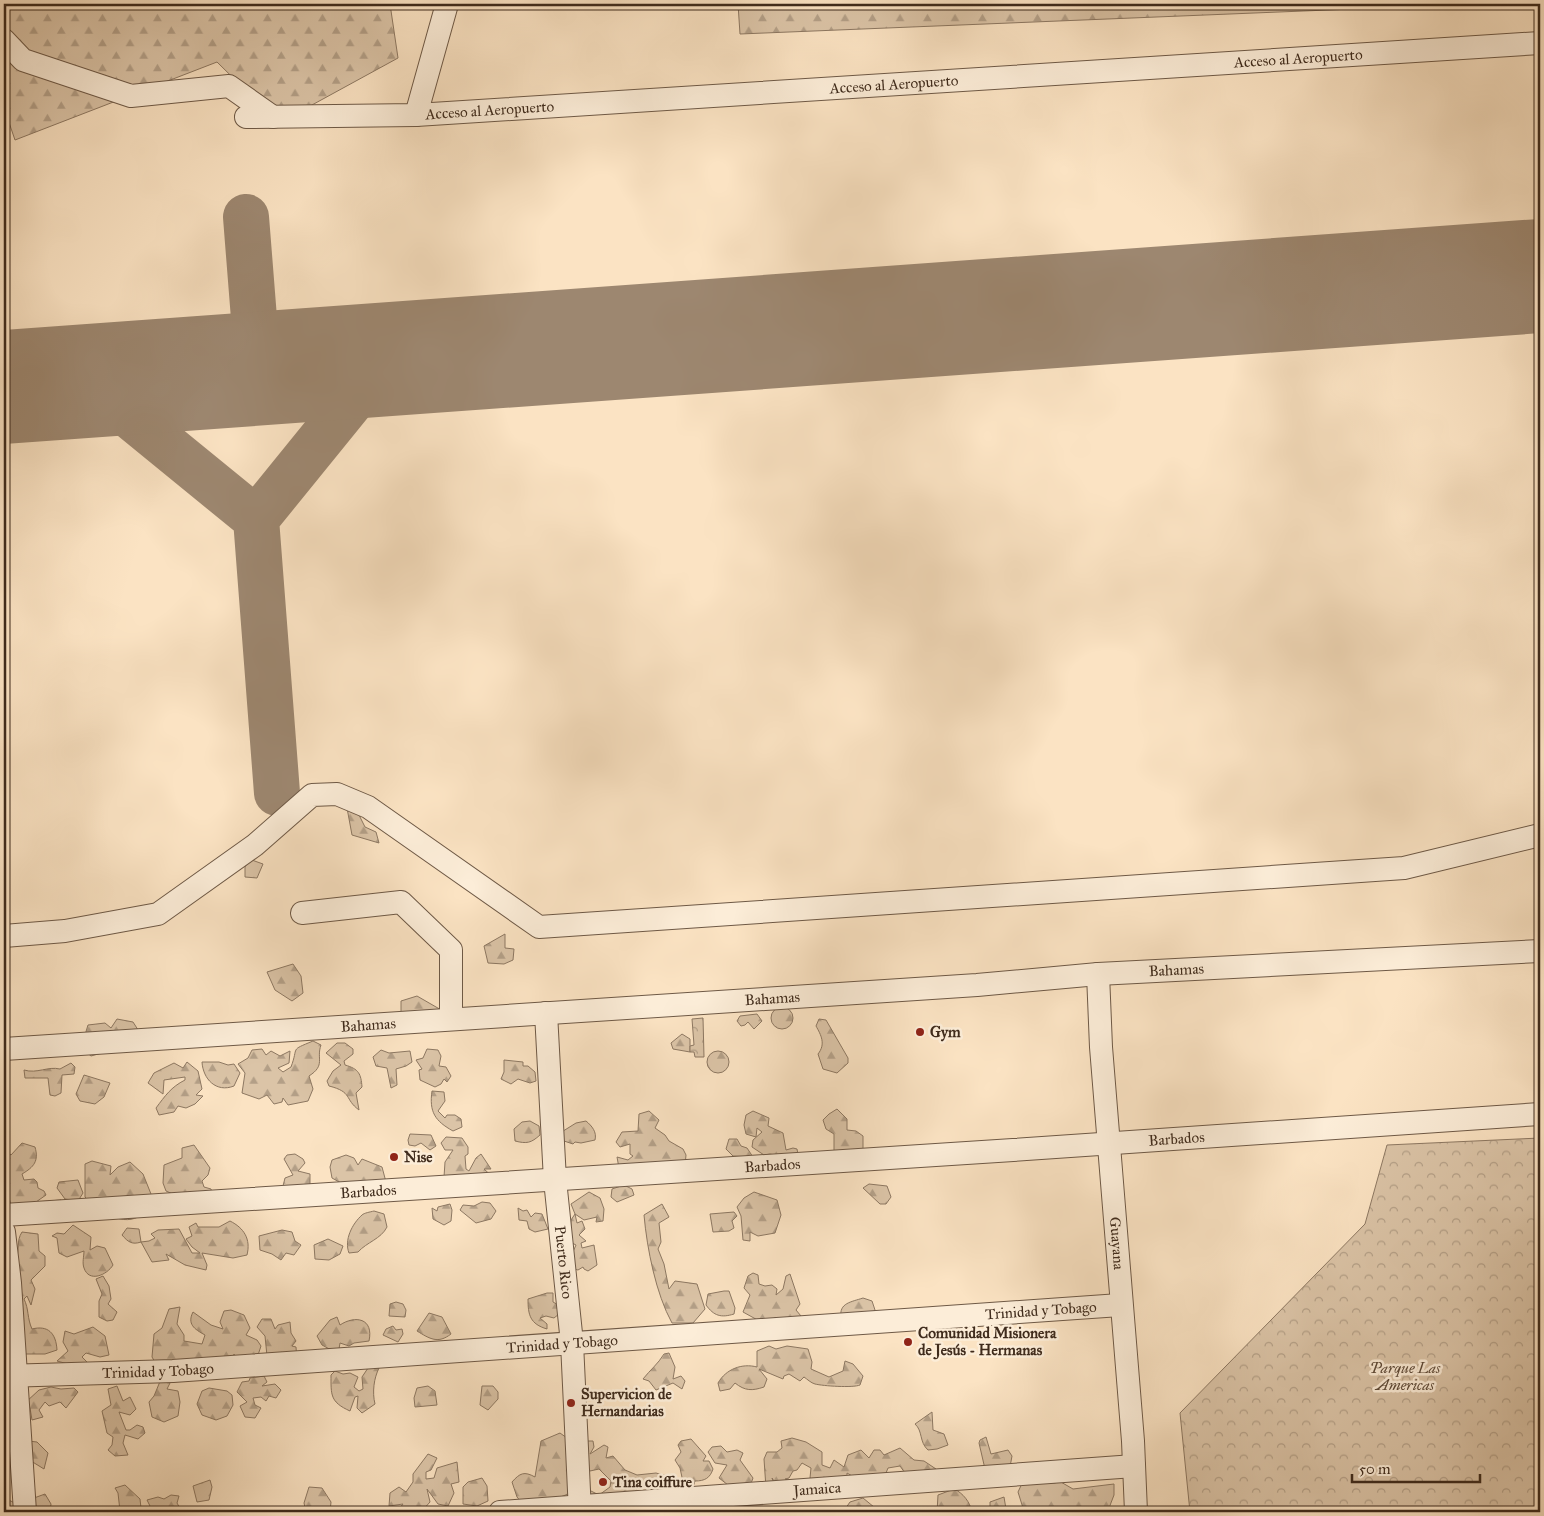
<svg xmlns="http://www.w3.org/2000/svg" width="1544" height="1516" font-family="'IM FELL Great Primer',serif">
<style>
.forest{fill:url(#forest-firs);stroke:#8d7862}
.park{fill:url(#park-crowns);stroke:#8d7862}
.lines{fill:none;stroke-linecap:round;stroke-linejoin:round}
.taxiway{stroke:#9d8770;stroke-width:46}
.runway{stroke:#9d8770;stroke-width:114}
.minor-casing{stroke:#6e5946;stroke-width:24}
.minor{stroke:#fcedd8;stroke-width:22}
.poi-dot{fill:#8f2418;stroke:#fcedd8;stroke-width:2}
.labels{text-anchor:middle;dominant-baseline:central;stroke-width:5;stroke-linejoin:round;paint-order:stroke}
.street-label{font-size:15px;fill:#3f2b1c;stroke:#fcedd8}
.poi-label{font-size:15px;font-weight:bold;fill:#3f2b1c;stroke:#fcedd8;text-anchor:start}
.park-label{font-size:15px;font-style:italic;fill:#5e4a38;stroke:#fcedd8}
</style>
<defs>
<pattern id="forest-firs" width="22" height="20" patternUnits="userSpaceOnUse" patternTransform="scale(1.25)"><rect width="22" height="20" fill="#dbc4a7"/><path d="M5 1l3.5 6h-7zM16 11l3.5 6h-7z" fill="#b39f87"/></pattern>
<pattern id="park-crowns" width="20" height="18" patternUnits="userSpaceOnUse" patternTransform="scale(1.25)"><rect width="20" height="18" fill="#dbc4a7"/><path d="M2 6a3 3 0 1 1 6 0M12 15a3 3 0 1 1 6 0" fill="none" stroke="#b39f87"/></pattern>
</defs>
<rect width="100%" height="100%" fill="#fbe3c3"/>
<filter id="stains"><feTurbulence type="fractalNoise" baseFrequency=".004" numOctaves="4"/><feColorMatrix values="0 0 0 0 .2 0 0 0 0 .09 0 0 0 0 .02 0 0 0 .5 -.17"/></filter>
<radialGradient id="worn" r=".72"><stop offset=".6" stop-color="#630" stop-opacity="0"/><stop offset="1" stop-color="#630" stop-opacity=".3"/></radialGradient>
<path class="forest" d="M4,4H390L398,58L279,123L217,62L15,140L4,108Z
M738,4H1475L740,34Z
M347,808L357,811L365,827L376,832L379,843L352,835Z
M249,859L263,864L257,878L245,877V867Z
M505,934V948L514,949L513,960L504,964L488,963L484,946Z
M293,964L301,976L303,993L292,1001L275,990L267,972Z
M417,996L443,1011L401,1018V1001Z
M771 1018a11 11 0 1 1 22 0a11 11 0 1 1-22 0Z
M757,1014L762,1021L754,1029L748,1022L745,1025L741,1026L737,1021L740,1016Z
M117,1019L133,1022L142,1036L112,1050L91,1056L81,1048L88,1025L105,1023L111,1028Z
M819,1019L826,1020L848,1058V1063L837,1073L823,1069L818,1054C826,1044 821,1035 816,1026Z
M682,1034L690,1039V1052L673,1049L671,1043Z
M313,1041L321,1045C316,1059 326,1065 309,1076L313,1089L308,1101L288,1105L283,1098L282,1102L274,1104L267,1095L259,1099L242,1093L245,1073L238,1064L248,1058L252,1050L262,1049L266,1055L271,1051L280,1056L290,1051L289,1063L278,1068L283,1072L291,1067C299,1046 289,1051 313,1041Z
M337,1043H345L353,1049V1054L344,1061L345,1065C359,1069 361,1074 362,1087L356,1093L359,1110C344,1099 353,1092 329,1086L327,1081L333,1071L341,1065L326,1053Z
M427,1049L438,1050L441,1056L439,1066L446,1067L451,1076L447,1082L444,1079L441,1084L435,1087L420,1080L419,1070L422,1069L416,1060L423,1058Z
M381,1050L389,1053L410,1051L412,1062L406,1066L396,1069L397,1085L391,1088L387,1068L376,1066L373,1057Z
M707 1062a11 11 0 1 1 22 0a11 11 0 1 1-22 0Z
M504,1060L523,1062V1066H528L535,1072L536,1081L530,1083L518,1079L511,1084L501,1079L504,1072Z
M187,1062L198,1071L202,1089L196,1095L203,1096L195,1104L186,1108L178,1106L174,1112L159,1115L156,1108C165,1096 171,1087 185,1080V1077L164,1080L163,1094L148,1083L154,1073L174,1063L183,1068Z
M202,1062H219L228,1065L234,1064L240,1073L234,1086C216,1093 203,1079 202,1062Z
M71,1063L75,1067L74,1074L62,1075L61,1093L55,1096L50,1095L48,1078H25L24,1070C37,1074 48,1066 60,1069Z
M84,1075L110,1083L104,1097L95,1104L80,1101L76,1094Z
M432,1091L444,1092L445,1101L438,1111L445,1118L447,1115H455L461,1119L462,1127L453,1131C435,1121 429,1112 432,1091Z
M837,1109L847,1119V1130L856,1131L863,1136V1149L834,1152V1134L826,1129L823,1120L829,1114Z
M649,1111L659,1120L655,1128L665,1135L669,1141L683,1149L686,1155L685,1166L646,1167L640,1163L619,1168L617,1157L628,1160L633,1156L630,1154V1144L620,1147L616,1142L622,1132L638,1131L639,1114Z
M753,1111L769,1118L768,1126L783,1133L786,1150L793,1148L797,1149L799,1160L770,1154L764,1155L752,1147L753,1140L762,1132L757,1128L756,1137L746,1134L744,1125L746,1115Z
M530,1121L539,1126L540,1135C531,1143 527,1144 515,1141L514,1129L522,1122Z
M586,1121C592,1126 597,1132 595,1140L581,1143L575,1142L573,1144L564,1141L560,1133L576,1123Z
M410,1134L431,1135L436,1146L430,1150L421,1143L415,1146L409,1145L408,1140Z
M446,1137L462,1138L468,1147V1154L465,1156L466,1169L469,1171L476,1158L481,1154L491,1169H484L495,1179L444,1177L445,1162L453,1150H445L441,1143Z
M729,1139H737L741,1146L747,1148L753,1157L733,1156L726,1149Z
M22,1143L35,1147C39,1161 34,1167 22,1174L24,1180L34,1179L37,1182L38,1188L44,1191L46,1195L36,1202L61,1200L14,1215C7,1193 2,1174 5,1151L11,1155Z
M194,1145L210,1168L208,1175L202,1181L204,1187L211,1189L213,1195L173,1194L166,1191L163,1183L164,1165L182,1158V1148Z
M295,1154L303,1159L305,1163L298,1171L310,1174V1185L283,1186L285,1178L293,1175L284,1159L287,1155Z
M346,1155L354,1158L358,1165L362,1159L382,1167L386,1182L341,1183L332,1178L330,1167L332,1160Z
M92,1161L111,1166L110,1175L118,1167L130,1162L143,1174L153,1199C149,1204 144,1214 138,1217C120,1226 97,1210 85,1197V1164Z
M78,1180L83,1193L78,1201L65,1199L57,1188L59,1182Z
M869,1184L887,1186L891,1197L886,1204H880L863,1188Z
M624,1185L632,1189L634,1195L617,1202L611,1197L612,1189Z
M589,1192L600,1198L604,1209L603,1221L596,1222L597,1217L584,1220L575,1214L577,1223L582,1221L585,1229L579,1235L586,1241L581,1243L582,1248L594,1245L597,1265L588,1271L584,1269L583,1267L578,1270L574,1269L572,1254L576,1245L570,1242L571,1220L575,1214L571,1204Z
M754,1192L777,1200L781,1215L775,1233L758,1236L750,1232V1241L743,1240L741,1216L737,1207L744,1198Z
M482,1202L490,1203L496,1211L491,1219L476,1223L460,1210L463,1205L474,1206Z
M450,1204L452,1210L451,1221L444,1225L433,1219L432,1208L437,1211L438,1207Z
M662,1204L669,1217L659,1223L661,1242L658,1249L664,1264L669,1289L675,1281L697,1284L705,1309L693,1323H672C656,1294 647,1249 644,1215Z
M518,1208L523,1211L527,1210L531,1217L535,1213L542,1214L548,1229L535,1232L529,1229L527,1221L519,1220Z
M374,1211L384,1214L387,1227C381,1239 367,1242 358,1252L349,1253C344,1240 352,1224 362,1215C364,1213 370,1212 374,1211Z
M734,1212L737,1216L732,1221L734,1228L729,1231L713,1232L710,1214Z
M230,1221C244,1228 251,1239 247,1255L233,1258L202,1253L207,1265L206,1270L185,1265L166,1254L169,1260L152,1262L141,1242C132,1245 128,1242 122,1235L127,1228L139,1229L141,1242L149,1241L155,1238L151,1234L158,1230L179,1229L192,1253H200L192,1247L186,1239L192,1236L189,1227L196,1223L198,1227H219Z
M73,1225L91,1237L90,1250L97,1246L105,1248L113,1265C107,1275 89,1283 84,1268C82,1263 84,1256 84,1251L67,1257L59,1253L57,1238L52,1236L57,1233L64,1234Z
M282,1230L292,1232L295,1241L301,1245L294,1255L286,1253L281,1260L272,1254L260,1250L259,1236Z
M22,1232L38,1234L39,1251L45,1256V1266L31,1280L35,1289L31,1305L27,1296L24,1299C29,1309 27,1318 32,1329C48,1325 56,1333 57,1350L45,1354H25L16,1259C20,1250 16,1241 22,1232Z
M328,1239L343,1246L340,1254L329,1260L315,1259L314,1245Z
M753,1273L758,1275L759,1284L765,1286L772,1285L777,1289L776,1295L783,1289L786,1276L790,1274L800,1304L796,1310L801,1316L798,1321H779L775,1317V1319L763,1323L743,1312L750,1295L744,1288L748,1276Z
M103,1276L109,1286L111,1299L108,1304L117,1312L113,1320L107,1321L99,1317V1301L102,1294L96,1279Z
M724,1291H729L735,1308L734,1314C721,1318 714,1316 706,1305L708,1294Z
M547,1293H553V1302L560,1306L559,1314L554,1318L546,1316L540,1318L547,1324V1329C530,1324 528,1315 528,1299Z
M863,1298L872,1301L875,1310L867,1317H841C839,1303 851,1302 863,1298Z
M396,1302L403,1304L406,1310L405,1317L389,1316L390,1304Z
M180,1307L177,1324L184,1335V1341L202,1344L205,1335C194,1329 187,1324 193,1312L211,1325L223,1329L220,1322L224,1311L231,1310L244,1315L250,1328L246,1335L257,1340L261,1346L258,1355L236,1357L234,1354L228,1367L156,1364L152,1357L154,1334L162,1328L169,1309Z
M429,1313L442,1317L451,1334C438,1344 430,1339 417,1331Z
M337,1317L340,1325C355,1315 374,1318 369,1341L354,1343L349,1346L340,1343L339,1349L333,1351L322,1345L317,1336L330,1320Z
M262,1319H271L275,1329L278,1325L290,1322L291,1333L296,1341L292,1346L296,1347L297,1362L267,1356L265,1336L257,1327Z
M393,1326L396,1330L402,1329L403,1334L398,1342L383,1335L386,1329Z
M93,1327L105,1336L109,1355L100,1357L86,1353L82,1357L87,1362L83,1368L57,1361L68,1351L63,1342L65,1331L74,1334Z
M769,1346L776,1349L787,1346L808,1349L812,1362L811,1369L829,1377L843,1371L845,1361L853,1364L863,1376L860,1385C853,1388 823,1386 815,1384C811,1383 807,1379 804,1377L800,1381L789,1374L784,1376L783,1379L759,1369L767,1379L764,1387C752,1391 745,1391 735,1383L730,1389L720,1391L718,1383C726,1369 742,1363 757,1367V1351Z
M669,1353L675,1367L673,1379L681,1376L685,1381L682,1389L673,1383L656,1390L649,1381L643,1379C650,1370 658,1364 664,1354Z
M368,1368H379C374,1378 372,1392 375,1404L362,1413L357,1408L358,1396L355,1397L350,1411C330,1402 331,1395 331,1375L335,1371L343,1374L350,1373L358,1377L354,1387L359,1391L363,1389L362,1377Z
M264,1376L267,1382L262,1386L275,1384L281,1390L276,1398L269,1396L266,1401L261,1397L253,1398L255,1405L261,1408L255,1418L245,1417L240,1406L247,1402L237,1392L242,1382L249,1381L250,1378Z
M161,1379L170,1383L167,1389L178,1391L180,1402L178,1416L164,1422L152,1417L149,1402L154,1396Z
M117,1386L123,1401L130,1397L136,1409L130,1415L119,1412L126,1430H130L137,1425L143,1427L145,1433L138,1439L125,1435L123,1443L128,1455L115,1456L108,1450L112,1445L113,1437L107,1433L102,1411L111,1405L108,1389Z
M428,1386L435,1391L437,1405L415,1407L414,1398L417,1388Z
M482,1386H493L498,1392V1399L488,1410L480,1405Z
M51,1387L61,1389L74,1388L78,1392L66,1408L60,1402L49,1406L45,1402L39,1410L43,1417L32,1420L30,1408L26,1402L39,1390Z
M209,1388L227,1391L232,1395L233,1405L227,1416L216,1420L202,1415L197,1404L202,1391Z
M4,1392L10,1394L11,1425L8,1428L7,1444L4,1445Z
M932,1412L933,1430L944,1434L948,1445L937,1449L928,1450C919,1442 923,1431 915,1424Z
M560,1433L567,1438L573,1492L528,1510L517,1497L512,1482C520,1473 524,1471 535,1477L541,1441Z
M986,1437L991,1454L1008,1450L1012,1456L1010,1467L985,1469L979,1443L980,1440Z
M792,1438L806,1442L822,1452V1465L830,1468L834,1460L844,1467L848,1455L861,1450L869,1458L874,1450H880L884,1455L900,1448L914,1460L924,1461L936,1469L905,1473L900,1466L888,1468L884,1478L854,1477L847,1473V1481L836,1485L824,1477L817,1481L810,1478L811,1468L802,1463L797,1470L793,1471L789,1478L785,1479L793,1482L778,1487L772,1478L775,1486L766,1488L764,1459L767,1452H777L782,1448L781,1441Z
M691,1439L706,1456L703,1461H709L713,1469C710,1478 705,1481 695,1481L693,1487L683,1482L680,1468L675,1460L681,1452L678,1445L681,1441Z
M28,1441L37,1442L48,1453L44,1469L31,1461Z
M584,1441H593L594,1447L590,1454L604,1445L608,1447L606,1458L613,1456L625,1470L637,1475L656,1473L670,1477L668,1483L652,1480L648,1485H639L634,1494L582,1496L591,1491L599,1495L610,1487L611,1481L599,1469L590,1471L577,1453Z
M721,1446L727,1452L737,1450L743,1453L740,1460L753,1478L749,1489L728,1485L719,1478L727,1465L715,1463L708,1452L712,1447Z
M428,1454L437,1458L431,1470L426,1472V1479L434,1478L437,1468L457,1462L459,1482L451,1484L454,1493L448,1506L438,1504L427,1489L430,1502L421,1512H400L399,1509L403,1504L389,1506L390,1493L399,1487L406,1492L413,1482V1474Z
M1047,1474L1073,1489L1114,1484V1495L1109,1508L1088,1512H1021L1023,1508L1018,1492L1026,1475Z
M482,1478L487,1486L488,1501L477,1506L463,1504V1487L468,1482Z
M210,1480L212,1487L209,1500L197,1502L193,1486Z
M4,1481L8,1494L6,1499L13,1502L18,1512H4Z
M125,1485L140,1499L141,1508L139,1512L120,1511L118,1493L115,1488Z
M309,1487L322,1488L331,1502L330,1512H306L304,1503Z
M954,1489C963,1493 970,1502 972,1512H937L938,1495Z
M45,1494L51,1504L50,1512H37L33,1507L34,1498Z
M171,1495L179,1496L177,1503L182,1512H150L151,1508L147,1500L158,1497L164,1499Z
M1004,1497L1006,1509L1014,1512H990V1502Z
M863,1498L880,1512H843L850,1502Z"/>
<path class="park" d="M703,1018L704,1057H695L694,1052H690V1046L694,1045L692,1019Z
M1540,1138V1512H1190L1180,1413L1365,1224L1387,1145Z"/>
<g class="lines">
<path class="taxiway" d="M246,217L258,369
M87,381L256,519L277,793
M256,519L385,360"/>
<path class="runway" d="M4,387L1540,276"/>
<g class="minor-casing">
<g id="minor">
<path d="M4,40L23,60L131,96L229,86L273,117"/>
<path d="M416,115L447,4"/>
<path id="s1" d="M246,117L416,115L1540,43"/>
<path d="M302,913L401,902L451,950V1019"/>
<path d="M4,936L65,931L158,914L255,845L312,795L337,794L368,807L539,927L1404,868L1540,835"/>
<path id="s2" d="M1098,974L1101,1047L1133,1441L1136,1512"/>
<path id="s3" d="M546,1013L555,1180L572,1343L580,1512"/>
<path id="s4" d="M4,1049L977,985L1098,974L1540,951"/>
<path id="s5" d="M4,1215L1013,1150L1540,1114"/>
<path d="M4,1232L10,1283L25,1512"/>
<path id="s6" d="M4,1376L173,1371L1120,1305"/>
<path id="s7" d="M500,1512L1134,1466"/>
</g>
</g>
<use href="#minor" class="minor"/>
</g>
<g class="poi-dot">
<circle cx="920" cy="1032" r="5"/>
<circle cx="394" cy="1157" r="5"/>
<circle cx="908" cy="1342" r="5"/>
<circle cx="571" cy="1403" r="5"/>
<circle cx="603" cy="1482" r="5"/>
</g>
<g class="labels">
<g class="street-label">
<text stroke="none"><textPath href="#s1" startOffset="1054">Acceso al Aeropuerto</textPath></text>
<text stroke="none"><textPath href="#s1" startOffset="649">Acceso al Aeropuerto</textPath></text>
<text stroke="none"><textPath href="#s1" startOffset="244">Acceso al Aeropuerto</textPath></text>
<text stroke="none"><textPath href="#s4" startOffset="1175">Bahamas</textPath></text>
<text stroke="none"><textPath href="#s4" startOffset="770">Bahamas</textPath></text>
<text stroke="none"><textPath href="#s4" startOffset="365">Bahamas</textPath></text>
<text stroke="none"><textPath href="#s5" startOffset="1175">Barbados</textPath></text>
<text stroke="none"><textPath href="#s5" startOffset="770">Barbados</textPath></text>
<text stroke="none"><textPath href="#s5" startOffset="365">Barbados</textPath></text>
<text stroke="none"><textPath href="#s2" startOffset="270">Guayana</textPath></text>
<text stroke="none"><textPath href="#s3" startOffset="250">Puerto Rico</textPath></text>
<text stroke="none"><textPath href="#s6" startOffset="1039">Trinidad y Tobago</textPath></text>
<text stroke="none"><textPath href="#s6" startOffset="559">Trinidad y Tobago</textPath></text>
<text stroke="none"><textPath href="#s6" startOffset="154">Trinidad y Tobago</textPath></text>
<text stroke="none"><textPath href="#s7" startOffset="318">Jamaica</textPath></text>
</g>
<g class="poi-label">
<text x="930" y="1032">Gym</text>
<text x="404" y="1157">Nise</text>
<text x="918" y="1333">Comunidad Misionera<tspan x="918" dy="17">de Jesús - Hermanas</tspan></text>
<text x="581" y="1394">Supervicion de<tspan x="581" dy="17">Hernandarias</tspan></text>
<text x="613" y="1482">Tina coiffure</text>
</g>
<g class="park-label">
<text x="1405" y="1368">Parque Las<tspan x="1405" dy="17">Americas</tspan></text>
</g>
</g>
<rect width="1544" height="1516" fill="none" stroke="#fbe3c3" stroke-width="20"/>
<rect x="5" y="5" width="1534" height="1506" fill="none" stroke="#3f2b1c" stroke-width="2.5"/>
<rect x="10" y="10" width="1524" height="1496" fill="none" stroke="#3f2b1c"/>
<path d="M1352 1474v8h128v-8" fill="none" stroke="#3f2b1c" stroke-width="2.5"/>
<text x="1359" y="1474" font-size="15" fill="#3f2b1c" stroke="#fcedd8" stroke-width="4" paint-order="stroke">50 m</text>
<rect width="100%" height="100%" filter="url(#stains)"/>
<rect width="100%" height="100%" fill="url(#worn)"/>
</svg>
